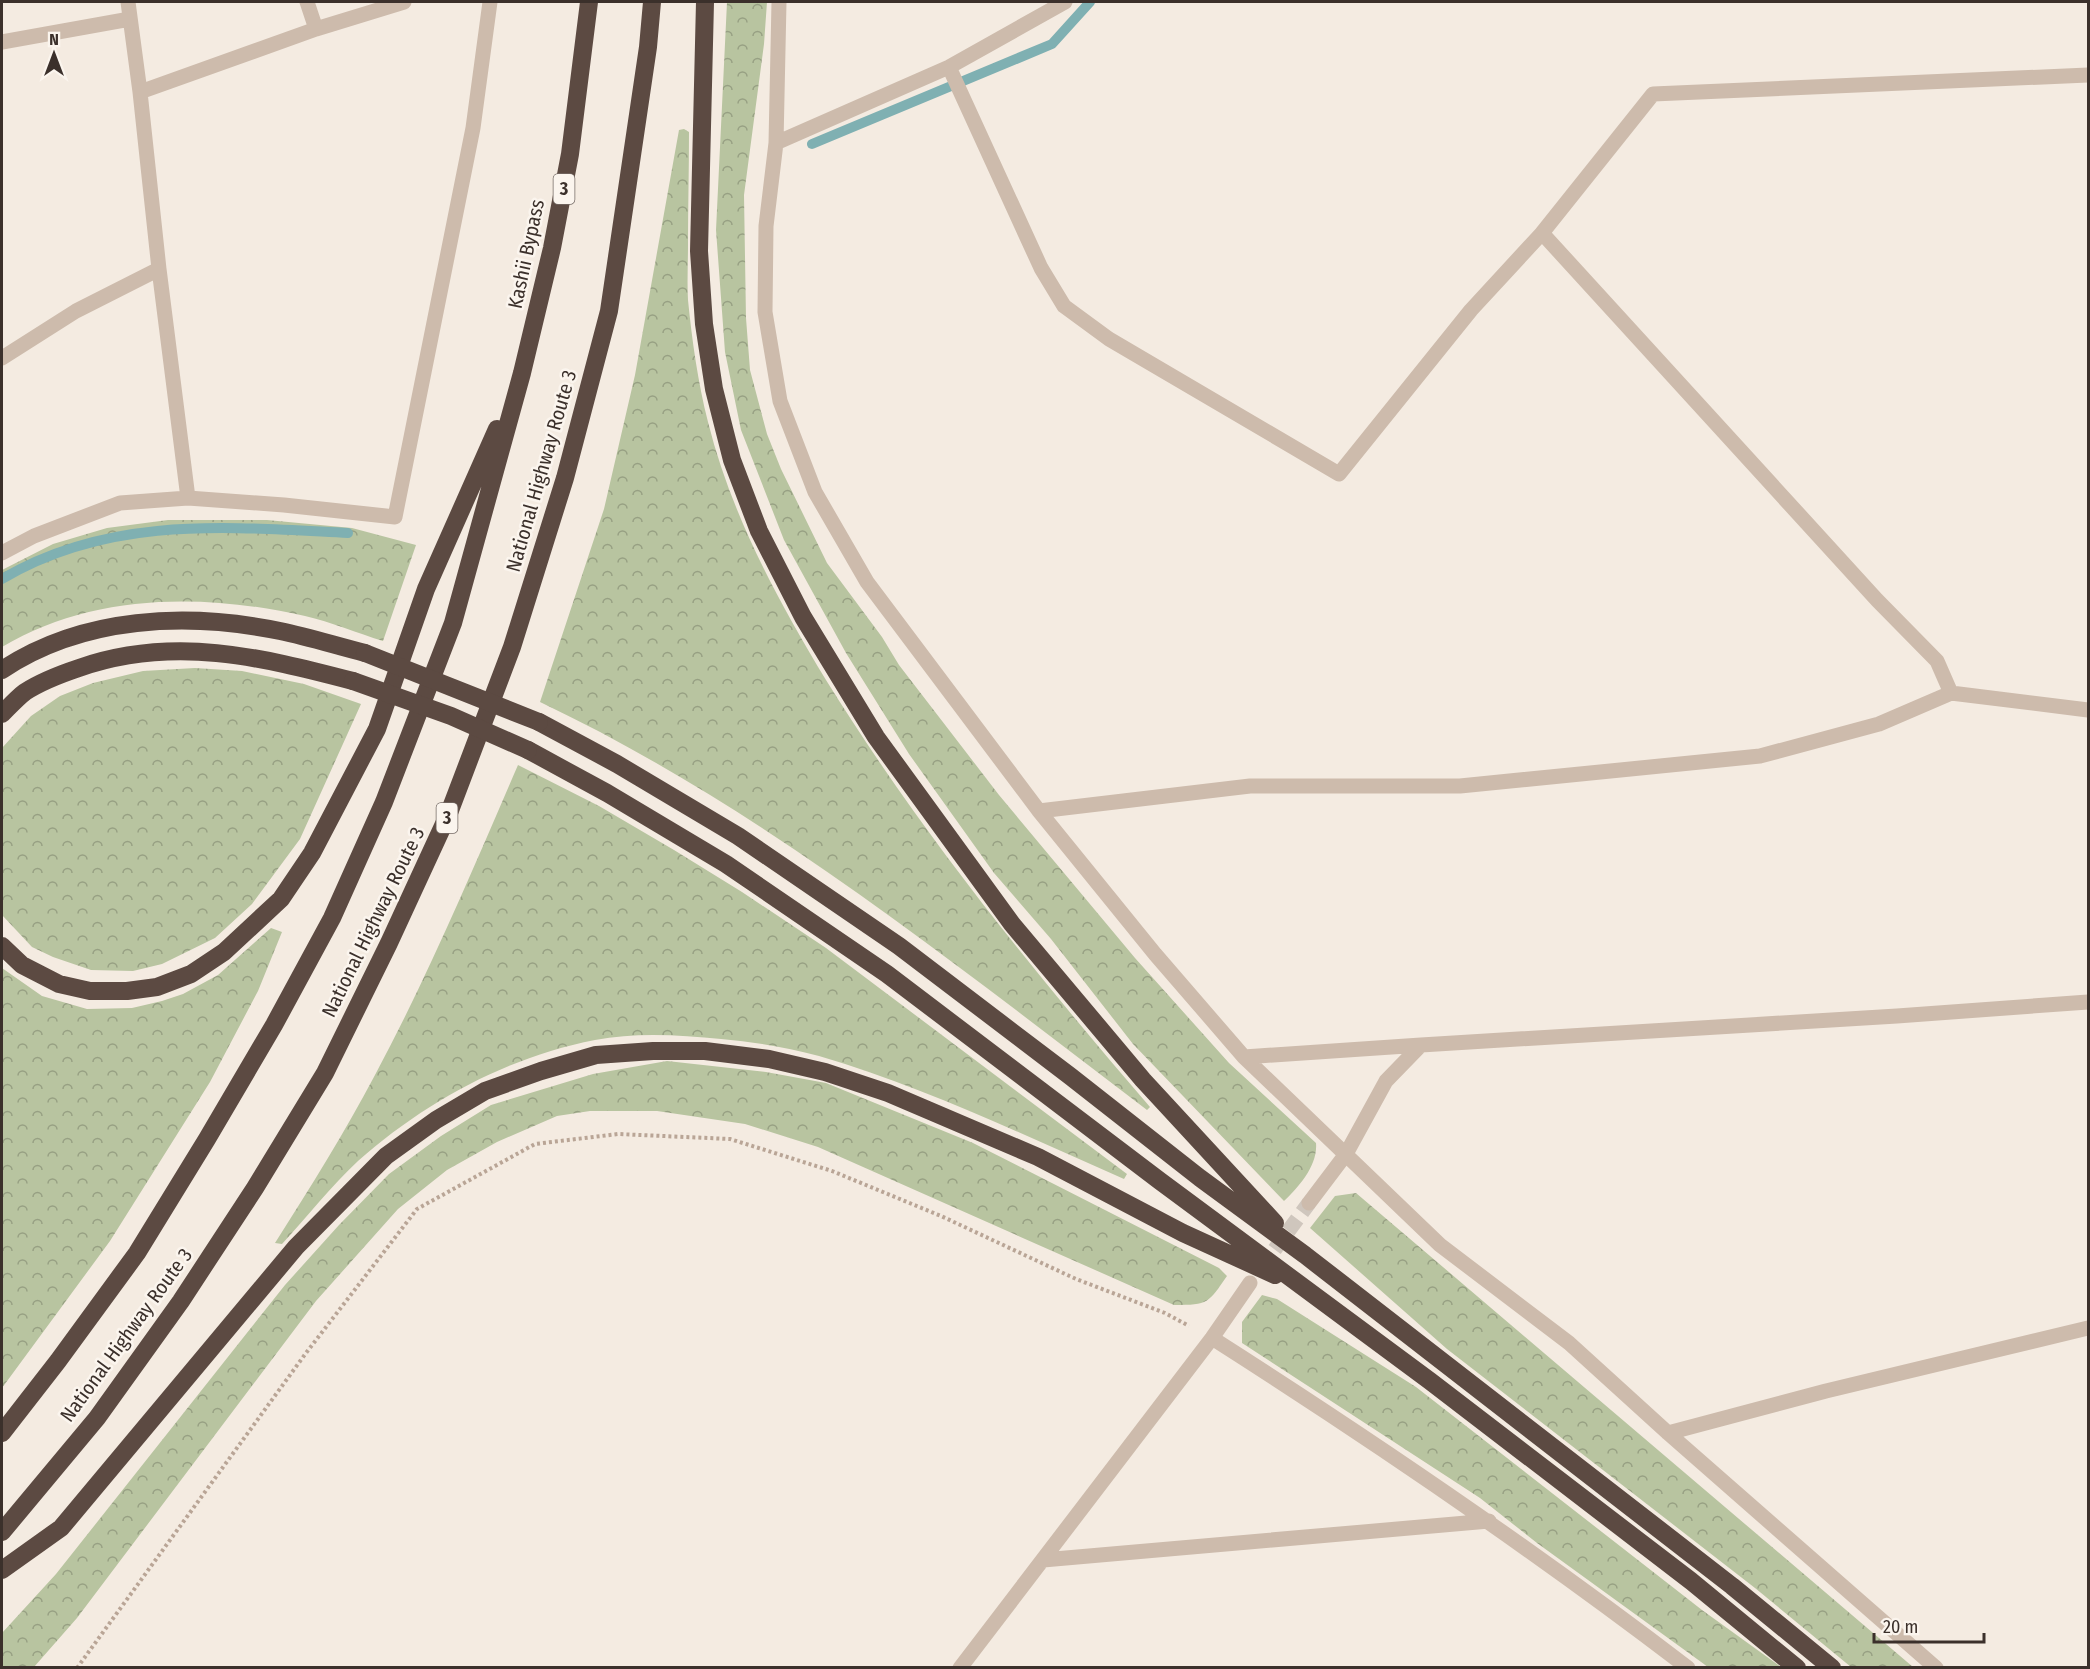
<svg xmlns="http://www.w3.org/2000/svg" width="2090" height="1669" font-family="'Fira Sans Condensed',sans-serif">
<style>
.forest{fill:url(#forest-crowns)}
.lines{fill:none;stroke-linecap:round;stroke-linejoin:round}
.stream{stroke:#7fb0b2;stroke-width:10}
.minor-tunnel{stroke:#cfc6bd;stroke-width:15;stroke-dasharray:15 8;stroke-linecap:butt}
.path{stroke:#b9a596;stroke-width:4;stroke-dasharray:3 3;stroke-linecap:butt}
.minor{stroke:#cdbbac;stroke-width:15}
.highway{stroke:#5c4a42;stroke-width:18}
.highway-bridge{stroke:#5c4a42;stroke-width:18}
.labels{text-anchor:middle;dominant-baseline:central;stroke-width:5;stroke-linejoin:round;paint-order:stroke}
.shield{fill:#fbf5ee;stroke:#756b66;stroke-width:1.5}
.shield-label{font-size:18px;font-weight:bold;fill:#3b302b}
.street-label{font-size:20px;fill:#3b302b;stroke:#fbf5ee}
</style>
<defs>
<pattern id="forest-crowns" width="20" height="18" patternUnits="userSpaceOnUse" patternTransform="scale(1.5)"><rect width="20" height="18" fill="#b8c4a0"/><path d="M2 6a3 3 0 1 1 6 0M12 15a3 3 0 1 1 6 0" fill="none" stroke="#97a083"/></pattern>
</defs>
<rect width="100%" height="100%" fill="#f4ebe1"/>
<path class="forest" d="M727,2H767L764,44L744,195L746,318L750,370L767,434L781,469L827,563L882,637L899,665L999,795L1135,958L1229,1063L1316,1143C1318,1165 1299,1187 1284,1201L1133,1044L1051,939L994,873L909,754L846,653L784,540L741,430L725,352L716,230Z
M684,129L689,132C689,170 688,207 688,244C688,263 687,282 688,300C692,340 698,383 708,422C731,514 777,599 826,680C921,833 1033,971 1150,1107L1147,1110C953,963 761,807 540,702L604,509L635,375L679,130Z
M168,520H267L352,528L416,545L383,641C357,633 331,622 305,616C204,593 92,593 2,647V570L53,544L107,528Z
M195,668L242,671L304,684L361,704L300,839L252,904L215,938L162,964L133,971L91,970L53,957L32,947L2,915V748L31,716L60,696L93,683L143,671Z
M518,765L599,806L674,850L742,892L826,948L1127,1174L1124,1179C1024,1135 924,1087 819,1056C787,1047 754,1042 721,1039C680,1035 636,1032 595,1040C507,1057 425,1102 358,1161C332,1185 306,1218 282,1244L275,1243C310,1188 345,1132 375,1075C429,974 473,869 518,765Z
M271,928L282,932L258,991L210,1082L110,1241L2,1388V968L42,996L87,1009L132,1008L162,1001L183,994L218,975Z
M667,1061L766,1072L826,1083L973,1143L1219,1268L1227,1276C1208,1303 1209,1305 1174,1305L818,1147L745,1124L657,1111H590L557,1116L497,1142L447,1170L398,1209L316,1301L77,1618L34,1667H2V1633L56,1574L285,1285L339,1225L389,1174L441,1136L491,1105L593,1074Z
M1356,1193L1913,1667H1851L1755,1588L1447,1349L1310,1228L1335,1196Z
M1262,1295L1277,1299L1416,1387L1702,1610L1781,1667H1708L1537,1543L1480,1498L1242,1343V1322Z"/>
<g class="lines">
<path class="stream" d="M812,144L1052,44L1090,2
M2,579C110,515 228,527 348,533"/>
<path class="minor-tunnel" d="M1261,1268L1309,1203"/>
<path class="path" d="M77,1668L306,1353L417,1209L535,1144L618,1134L730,1139L832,1171L941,1216L1076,1279L1165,1313L1189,1326"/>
<path class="minor" d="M307,2L316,29
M779,2L776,143L766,226L765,312L780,401L815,492L867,582L1039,811L1155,954L1244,1057L1440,1245L1569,1343L1668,1433L1936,1668
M2,42L130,19
M949,67L1041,268L1064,306L1109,339L1339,474L1471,310L1542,233L1877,600L1937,661L1951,693L2088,710
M140,92L316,29L404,2
M776,143L949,67L1065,2
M1542,233L1653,94L2088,75
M159,269L188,498
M2,358L76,311L159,269L140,92L128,2
M2,553L34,536L120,503L188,498L284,505L395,517L473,128L490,2
M1039,811L1250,786H1460L1760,756L1879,724L1951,693
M1244,1057L1421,1045
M1309,1203L1346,1154L1386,1081L1421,1045L1897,1016L2088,1002
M1212,1338C1375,1442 1534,1550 1688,1668
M1668,1433L1826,1391L2088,1328
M1043,1560L1489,1521
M960,1668L1212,1338L1250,1283"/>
<path class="highway" d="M705,2L699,251L704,324L714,389L732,460L759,531L803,617L876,737L1012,924L1143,1080L1275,1223
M2,670C83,616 187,612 280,631C309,637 337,646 365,653
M2,714C9,707 17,698 25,692C42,681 61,674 79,668C173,635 261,657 353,681
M539,722L617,764L738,836L899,946L1070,1076L1200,1178L1305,1255L1732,1586L1832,1668
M528,750L607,793L726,864L887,974L1160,1181L1430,1381L1691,1581L1797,1668
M2,946L22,965L59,984L90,991H127L157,987L191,974L224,952L281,899L312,853L377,729L426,589L497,429
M2,1433L58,1361L137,1253L207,1139L274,1025L332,918L384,802L453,623L522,373L552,248L570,154L589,2
M2,1532L97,1418L181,1301L255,1188L325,1073L389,943L449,813L512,647L565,478L609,311L648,47L652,2
M2,1570L61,1528L296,1247L386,1156L436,1120L485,1091L541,1071L596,1055L653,1051H705L769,1059L825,1072L888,1093L1038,1157L1183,1233L1275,1275"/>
<path class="highway-bridge" d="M365,653L539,722
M353,681L451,716L528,750"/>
</g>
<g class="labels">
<g class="shield">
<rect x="553.5" y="174" width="21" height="30" rx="4.5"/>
<rect x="436.5" y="803" width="21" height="30" rx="4.5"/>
</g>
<g class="shield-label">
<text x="564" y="189">3</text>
<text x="447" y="818">3</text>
</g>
<g class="street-label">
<text transform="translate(526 254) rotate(-78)">Kashii Bypass</text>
<text transform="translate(541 471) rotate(-74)">National Highway Route 3</text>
<text transform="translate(373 922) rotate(-64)">National Highway Route 3</text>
<text transform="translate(126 1335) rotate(-54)">National Highway Route 3</text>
</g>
</g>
<rect width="2090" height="1669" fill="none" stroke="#3b302b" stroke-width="6"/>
<g transform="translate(54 54)" stroke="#fbf5ee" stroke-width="4.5" paint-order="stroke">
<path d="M0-4.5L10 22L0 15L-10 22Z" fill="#3b302b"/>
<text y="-9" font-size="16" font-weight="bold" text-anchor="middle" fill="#3b302b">N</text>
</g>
<path d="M1874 1633v9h110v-9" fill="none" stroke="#3b302b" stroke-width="3"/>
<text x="1883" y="1633" font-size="18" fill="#3b302b" stroke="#fbf5ee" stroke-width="4.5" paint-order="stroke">20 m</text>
</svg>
